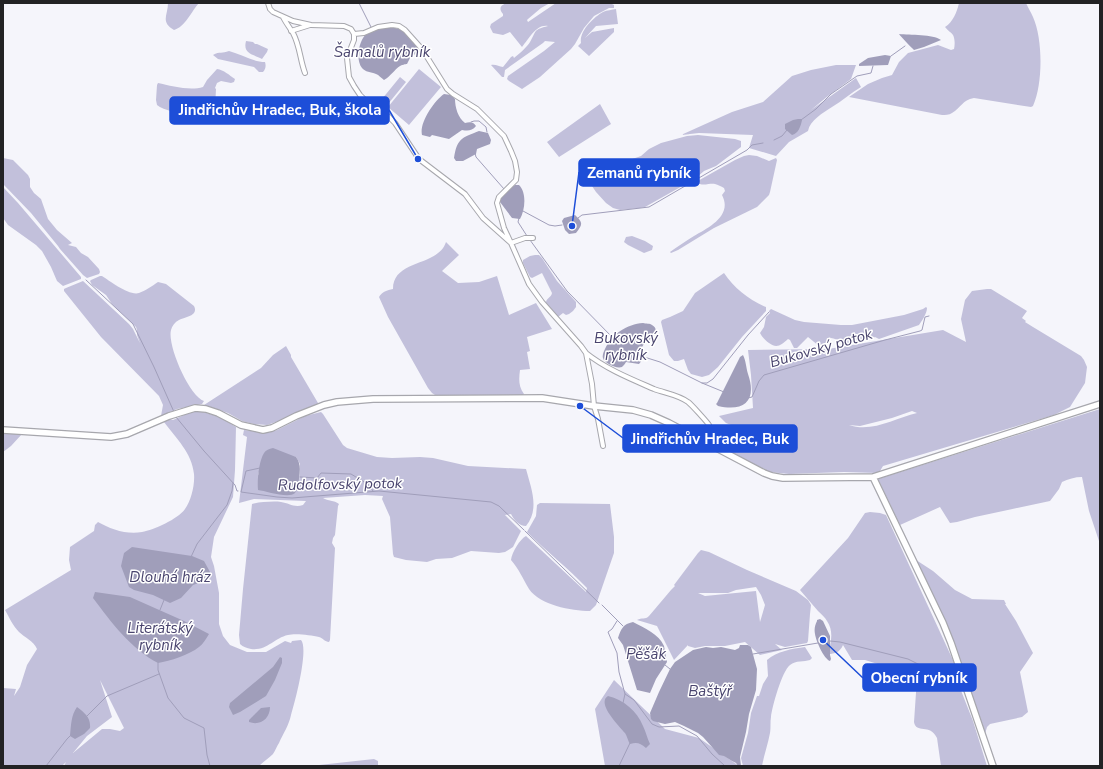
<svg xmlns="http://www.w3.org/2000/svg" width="1103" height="769" font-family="'Nunito Sans',sans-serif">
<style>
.green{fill:#c2c0db;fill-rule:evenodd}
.water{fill:#a09eba}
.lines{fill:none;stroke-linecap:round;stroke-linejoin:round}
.stream{stroke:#a09eba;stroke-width:1}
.street-casing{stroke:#a7a7ad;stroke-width:6}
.secondary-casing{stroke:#a7a7ad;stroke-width:8}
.street{stroke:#fff;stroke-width:4}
.secondary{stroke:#fff;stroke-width:5.5}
.labels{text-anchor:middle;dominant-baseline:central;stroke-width:3;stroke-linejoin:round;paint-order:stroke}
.water-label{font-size:15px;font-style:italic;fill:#49446e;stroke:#fff}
.leader{fill:none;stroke:#1d4ed8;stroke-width:1.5}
.callout-dot{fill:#1d4ed8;stroke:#fff;stroke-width:1.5}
.callout{fill:#1d4ed8;stroke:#1d4ed8;stroke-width:1.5}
.callout-label{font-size:15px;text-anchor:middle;font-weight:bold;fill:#fff}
</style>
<rect width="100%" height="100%" fill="#f5f5fb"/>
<path class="green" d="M168,3H199C191,12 185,27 174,30C160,22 168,15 168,3Z
M507,3H550L541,8L528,19L527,20L528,22L556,3H590L593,4H612L614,5V8H609L594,16L584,28L575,44L571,49L540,77L522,89L509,81L507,79L508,76L544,51L555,42L545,41L543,43L505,70L504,77H502L491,65C496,64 499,67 503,67L511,57L513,56L514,58C518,55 528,46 530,42C537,30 533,30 548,26C536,24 529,39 522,47L510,32L503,35L493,33L490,27L491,24L503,16V14C498,8 501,5 507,3Z
M959,3H1026C1028,8 1031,12 1033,17C1043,39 1043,84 1033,106L1031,107L974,98C962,100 961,108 952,113C949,115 945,115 942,115L849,97L868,84L882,78L892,75L899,62L908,53L938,45L951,50L954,49C955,45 955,39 953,35C951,32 948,31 945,27C953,22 957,12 959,3Z
M616,9L618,24L596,26L585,38L592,32L614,28V32L589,56L578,46L581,43C579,31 594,17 603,12C607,10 612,10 616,9Z
M246,41L253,42L255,44H257L268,49L267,52L262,59L260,58C251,54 243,53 246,41Z
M229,51C241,54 253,62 265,62C266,65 266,69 263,72H259L254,67L218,59L213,55C220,51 222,54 229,51Z
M836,65H856L851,79L828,96L811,110L856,78L861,87C851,93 842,101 832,107C823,113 810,120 808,131L789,142L776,156L749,148L753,135L699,133L681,135L732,112L763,102L792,76L811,70Z
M217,69C224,70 229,75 235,79L234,82L231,83L221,81L217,83L215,88L216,89L215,108C213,109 212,111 210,112C199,117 166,113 157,105L156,100L157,85L158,83C171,86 190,91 203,87L207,80Z
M419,69L441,87L409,125L388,107Z
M400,77L406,82L388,104L382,99Z
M600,104L611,124L559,157L547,142Z
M698,135L735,139L741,141V147L716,166L704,171L696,178L677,189L645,207L640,208L620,210L613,208L606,203L596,192L590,183L589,178L591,171L603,169L641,156L649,149L661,143L687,136Z
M749,155L757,156L769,161L776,158L777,160L770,192L769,195L757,207L714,228L678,250L671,253L670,252C678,246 686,241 694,236C708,228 733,216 722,195L725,191L724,188C721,186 718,185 715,184C709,183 702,187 696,182L735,160L744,156Z
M3,158L13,160L28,175L30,179V187L34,193L41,199L48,219L57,230L72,243L68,245L76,247L81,253L88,257L99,269L100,272L99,274L87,278L83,275L60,249L58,246L31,213L3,184Z
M3,187L18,203L81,277V279L63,286L57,281L51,267L42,251L36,245L8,225L3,218Z
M632,236L645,241L653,246L652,250L644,253L628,245L624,242L626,237Z
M446,242L459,255L442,271L458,283L479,282L497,276L509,315L536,303L552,329L527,337L530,351L527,352L530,369L520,370C519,378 518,386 524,394L523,395H435L432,393L428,388L388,317L379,297C382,292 387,290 393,289C393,259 438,267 446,242Z
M535,255H539L542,258L557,281L576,302V307L573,311L569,314L566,315L563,313L558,317L546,303C546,298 551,298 552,293L542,273L532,278L530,277L523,263V260L530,256Z
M724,273C734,288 749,300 766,307V311L742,337L718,367L709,375L702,377L691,374L688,370L684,359L678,361H674L669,355L661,322L662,320L670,317L683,311L695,293Z
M100,276H102C110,281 129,296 139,293C145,291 152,286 158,282L166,284L194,306C199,316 185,317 179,320C175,322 172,326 171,330C167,345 189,396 204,401L202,404L177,409L170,412L169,414L161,416L163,405L159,396L101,337L64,291V289L66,288L83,281L129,324L133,329L140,343L137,335V330L136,327L112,304L106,295L92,285L90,281L91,280Z
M987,289H991L1027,311L1022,318L1026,321L1025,322L1033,327L1081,356L1084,360L1087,367L1085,383L1070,407L1054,415L883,466L880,471L877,473L844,472L789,474L770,472L723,448C720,437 728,429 739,431C744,432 749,435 753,437C759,439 766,441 772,442C777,439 775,434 779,432L746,431L726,423L719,416L753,408L751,375L748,350L828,349L943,330L966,342L961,319L965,300L972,291ZM912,411L917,413C895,418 872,433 849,425L860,426L892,418Z
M926,307L927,308C927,313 922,321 919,325L879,339L875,337L873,338L850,343C841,343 838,339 831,338L823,346H819L808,337L797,348H794L790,340L788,339C781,345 777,349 769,343C765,340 762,337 760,333L764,327L766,317L770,313L769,311L771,309L795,320L804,322L841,325H852L904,315L923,309Z
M286,346L291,355V357L318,403L323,406L267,425L254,424L242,421L228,413L204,405L261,368L273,355Z
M1100,409V544L1089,511L1082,477C1075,477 1068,479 1062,482L1059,489L1050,501L975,517L957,522L950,523L940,507L900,525L878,479Z
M193,411L203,412L220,417L236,427L235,470L233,497L214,537L211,557L214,566L219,593V624L223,636L230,645L247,652H266L285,641L291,643L292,641L301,640C309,649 295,702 291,715C289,725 283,734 279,743C277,746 275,751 273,754C269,758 263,762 259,766H64L66,762L62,766H3V688L16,689L14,696L20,687L27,665L37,649C34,641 24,637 19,632C13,626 9,617 5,610L71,570L69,560L70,547L94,531L95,525L98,522C110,529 127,535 142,532C154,530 178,519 185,509C191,501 195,485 194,474C192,453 176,438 164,422L170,419L173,420ZM100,680L124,728L120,731L110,729H102L73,753L87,736L112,717Z
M321,412L323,414L343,445L347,448L377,457L392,458L420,457L433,458L468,466L526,469C531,488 540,509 526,526C519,526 514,520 511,514L505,515L521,531L513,547L505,552L499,553L471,551L452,558L436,559L427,562L406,560L394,557L393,554L390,517L382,499L383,496L365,495L323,498C328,501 334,500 339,504L338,506L335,535L333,538L332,543L335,548L330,640L329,642C325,642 323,638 319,637C311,635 295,633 288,635C274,638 267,651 251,649C247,648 243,647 240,644L239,635L243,589L252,504C259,502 274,501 281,502C289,503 294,508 303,505L306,501L254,499L239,503L247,437L243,435L244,430L267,433L277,430L305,416ZM264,454L296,457L300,464L299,483L258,475Z
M3,434H22L11,446L3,452Z
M540,503L610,504L614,537V553L596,605L590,611C571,611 540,605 529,589C523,579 519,569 511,560C512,552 520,539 526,536L586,592L587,588C568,568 546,551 527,532L536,516L537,505Z
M870,512L880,513L886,515L958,671L881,665L865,660H852L843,645C840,652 835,654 828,654C831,643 834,631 827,621C825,617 821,614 818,611L800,590L848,538L865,513Z
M701,550L709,552L747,570L796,591L808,600L811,605L810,614L808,641L807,643L785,647L775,644L782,650L760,655L745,642L725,646H705L695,648L688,646V645L674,660L657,626L637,620C642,617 645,620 649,616L671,590L675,586L674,585L698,553ZM756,587L761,595L765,605L760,622L756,591L705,596L698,593H728L736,590Z
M913,558L933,571L955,590L972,599L1004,600L1006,604H1005L1016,621L1033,653L1020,672L1028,712L1022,717L990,724L987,727L985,734L957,659Z
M805,647L812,658L810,660C804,662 796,660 790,665C782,671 772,707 771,717C770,722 771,727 770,733C768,744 764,755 762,766H743L741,758L748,733L751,713L757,696H759L763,684L768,676L767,660C777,651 792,649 805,647Z
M921,672L955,683L960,688L973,721L987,766H941L937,738C930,723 916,734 914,722L917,678L916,674Z
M614,680L665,729L699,738L739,766H605L595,709Z
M374,759L378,761V766H310Z"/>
<path class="water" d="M388,27C406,28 411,38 420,52L411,56L407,64C406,64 401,65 400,66C394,70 391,76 384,80C381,78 379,75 376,74C371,72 365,72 362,68C355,59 359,40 367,33C372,28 382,28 388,27Z
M899,34C910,35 933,34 941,40L924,47L914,50C911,47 901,37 899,34Z
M885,55L891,56L888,65L859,66V64L868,58Z
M444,94L451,95L455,99C455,107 458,118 465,123C469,122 473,121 476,126C472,131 468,131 462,130L449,139L432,135L430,137L422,135C419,123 434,101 444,94Z
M798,119H801L802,120C801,126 798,134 792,135L785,129V124L793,120Z
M479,131L488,133L491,140L490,144L477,149L476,154L463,161H456L454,158C457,139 461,138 479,131Z
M515,185H519C527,193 525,210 520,219L512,218L500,202C501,194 509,189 515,185Z
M575,215C584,223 582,225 576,233L569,234L565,230L562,221L564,218Z
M643,323C646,324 650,323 652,325C658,328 656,335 652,338C648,341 644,343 642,347C640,351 641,356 643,359L639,364L626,362C625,364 623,366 622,367C616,369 604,363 603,358C602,355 604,351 605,349C612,334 627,324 643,323Z
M743,355C746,361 746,367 748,374C757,400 745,412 718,406L716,404L717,403L740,357Z
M273,448L296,457C301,464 300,470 299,478C299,482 298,489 295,493C289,499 266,491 258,490C257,480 259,461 264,453C266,450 269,449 273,448Z
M132,547L192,556L204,561L210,572V575L207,580L193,585L181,598L170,603L153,595L134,590L129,587L121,566L124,553Z
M95,592L130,597L184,621L209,634C206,639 203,644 199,647C189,655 170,661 158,663C131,649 111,622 93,598Z
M820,619L823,621L830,636V655L831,659L830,661C824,659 816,641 815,634C814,629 815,625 817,621V620Z
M633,622C644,628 659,634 664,646C665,651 666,657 667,662L656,679L650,693L637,690L623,645L618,638C621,629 623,624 633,622Z
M740,645H748L751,647L757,669L756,690L749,714L746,732L740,757L741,766H738L736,763L732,761L724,756L719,755L712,747L703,737L698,733L684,726L675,722L665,724L653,721L651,719L650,713L659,692L670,669L675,662L693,650L706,647L713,648L721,647L735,650L739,648Z
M280,657L282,658V663L275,680L266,696L240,712L233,715L229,707L230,703L273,667Z
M608,696C624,700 637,711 643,726C646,732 647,738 650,744L646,748C640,743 637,742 630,744C628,741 627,736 625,733C619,726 596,703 608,696Z
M77,707C85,713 91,718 90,728L84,734L75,739L70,736C71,726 71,715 77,707Z
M270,707C270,719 260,726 249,722V720L261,708Z"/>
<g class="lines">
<path class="stream" d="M359,3L371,27
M891,56L905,46
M801,120L816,109L831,94L857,76L871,73L873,66
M471,122L474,121H479L486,127L487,132
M774,140L782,136L787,130
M475,153L476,157L504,189
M523,211L549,225L555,226L562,225
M519,218L518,222L527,236
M578,218L582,215L649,207L747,150L752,145L763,143
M530,240L567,291L613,338
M86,280L133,324L154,367L174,412
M641,356L660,362L702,383L724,392
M702,383H707L713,379L748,335L769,312
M748,398L752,397L759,381L764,375L885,340L920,331L922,330L925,317L929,316
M176,417L204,451L235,485L237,491H238
M260,468L246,471L241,492L277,497L292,498L379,491L491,502L499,506L524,530
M300,477L317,478L321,473L351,474L369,485L373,491
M525,531L599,603
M191,557L197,544L227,505L232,491L233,483
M602,605L623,626
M160,610L164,600
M617,621L612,629L608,632L617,653L619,672L625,694L634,700L652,724L659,727L679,726L697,736L712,754L725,766
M830,641L840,642L908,659L920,665L929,673L934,682
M752,655L753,654L818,643
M158,663V670L168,698L184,718L204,728L207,755L210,766
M665,665L670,669
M623,703L625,694
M87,716L107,696L159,674
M46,766L67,739L71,735
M619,766L630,743"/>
<g class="street-casing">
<path id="street" d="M268,3L270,9L273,12L293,21L311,25L344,26L351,29L354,34V40L347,58L349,77L354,86L360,95L366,101L389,117L395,123L419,159L465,194L483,218L511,243L529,284L542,302L581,346L586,353L592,384L594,406L598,419L603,446
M283,17C286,23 290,28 293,33C300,46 300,60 305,73
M291,31L310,25
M354,34L364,33L378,27L392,25L399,26L405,30L422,49L447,89L453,94L477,109L504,136L511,151L515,161L517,172L516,180L499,197L497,203L504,228L511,243L525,238H533
M586,353C606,369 631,379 654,389C665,393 679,395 688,402C691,404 708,423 709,425C711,431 707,438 706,443"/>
</g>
<g class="secondary-casing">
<path id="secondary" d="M3,430L111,437L127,434L169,416L195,408L206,409L218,413L241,425L263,430L272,428L296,416L324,405L337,402L373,399L542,398L594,406L633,410L651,415L669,423L764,473L772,476L783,478L873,477L1100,404
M873,477L943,623L951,643L993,766"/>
</g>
<use href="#street" class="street"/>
<use href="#secondary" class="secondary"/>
</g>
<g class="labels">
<g class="water-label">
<text x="382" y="52">Šamalů rybník</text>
<text x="626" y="338">Bukovský<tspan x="626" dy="17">rybník</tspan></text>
<text transform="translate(821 348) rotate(-16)">Bukovský potok</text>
<text transform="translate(340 484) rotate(-1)">Rudolfovský potok</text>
<text x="170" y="577">Dlouhá hráz</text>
<text x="160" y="628">Literátský<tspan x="160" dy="17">rybník</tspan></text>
<text x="646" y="654">Pěšák</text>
<text x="710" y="691">Baštýř</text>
</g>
</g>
<path class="leader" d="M418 159L389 110M572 226L579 172M580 406L623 438M823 640L863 678"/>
<g class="callout-dot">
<circle cx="418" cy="159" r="4"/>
<circle cx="572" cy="226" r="4"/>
<circle cx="580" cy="406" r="4"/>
<circle cx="823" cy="640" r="4"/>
</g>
<g class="callout">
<rect x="170" y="97" width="219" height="27" rx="4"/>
<rect x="579" y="159" width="120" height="27" rx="4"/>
<rect x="623" y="425" width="174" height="27" rx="4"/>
<rect x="863" y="664" width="113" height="27" rx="4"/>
</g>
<g class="callout-label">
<text x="280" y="115">Jindřichův Hradec, Buk, škola</text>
<text x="639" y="178">Zemanů rybník</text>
<text x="710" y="444">Jindřichův Hradec, Buk</text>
<text x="919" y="683">Obecní rybník</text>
</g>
<rect width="1103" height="769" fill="none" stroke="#222224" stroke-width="8"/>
</svg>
